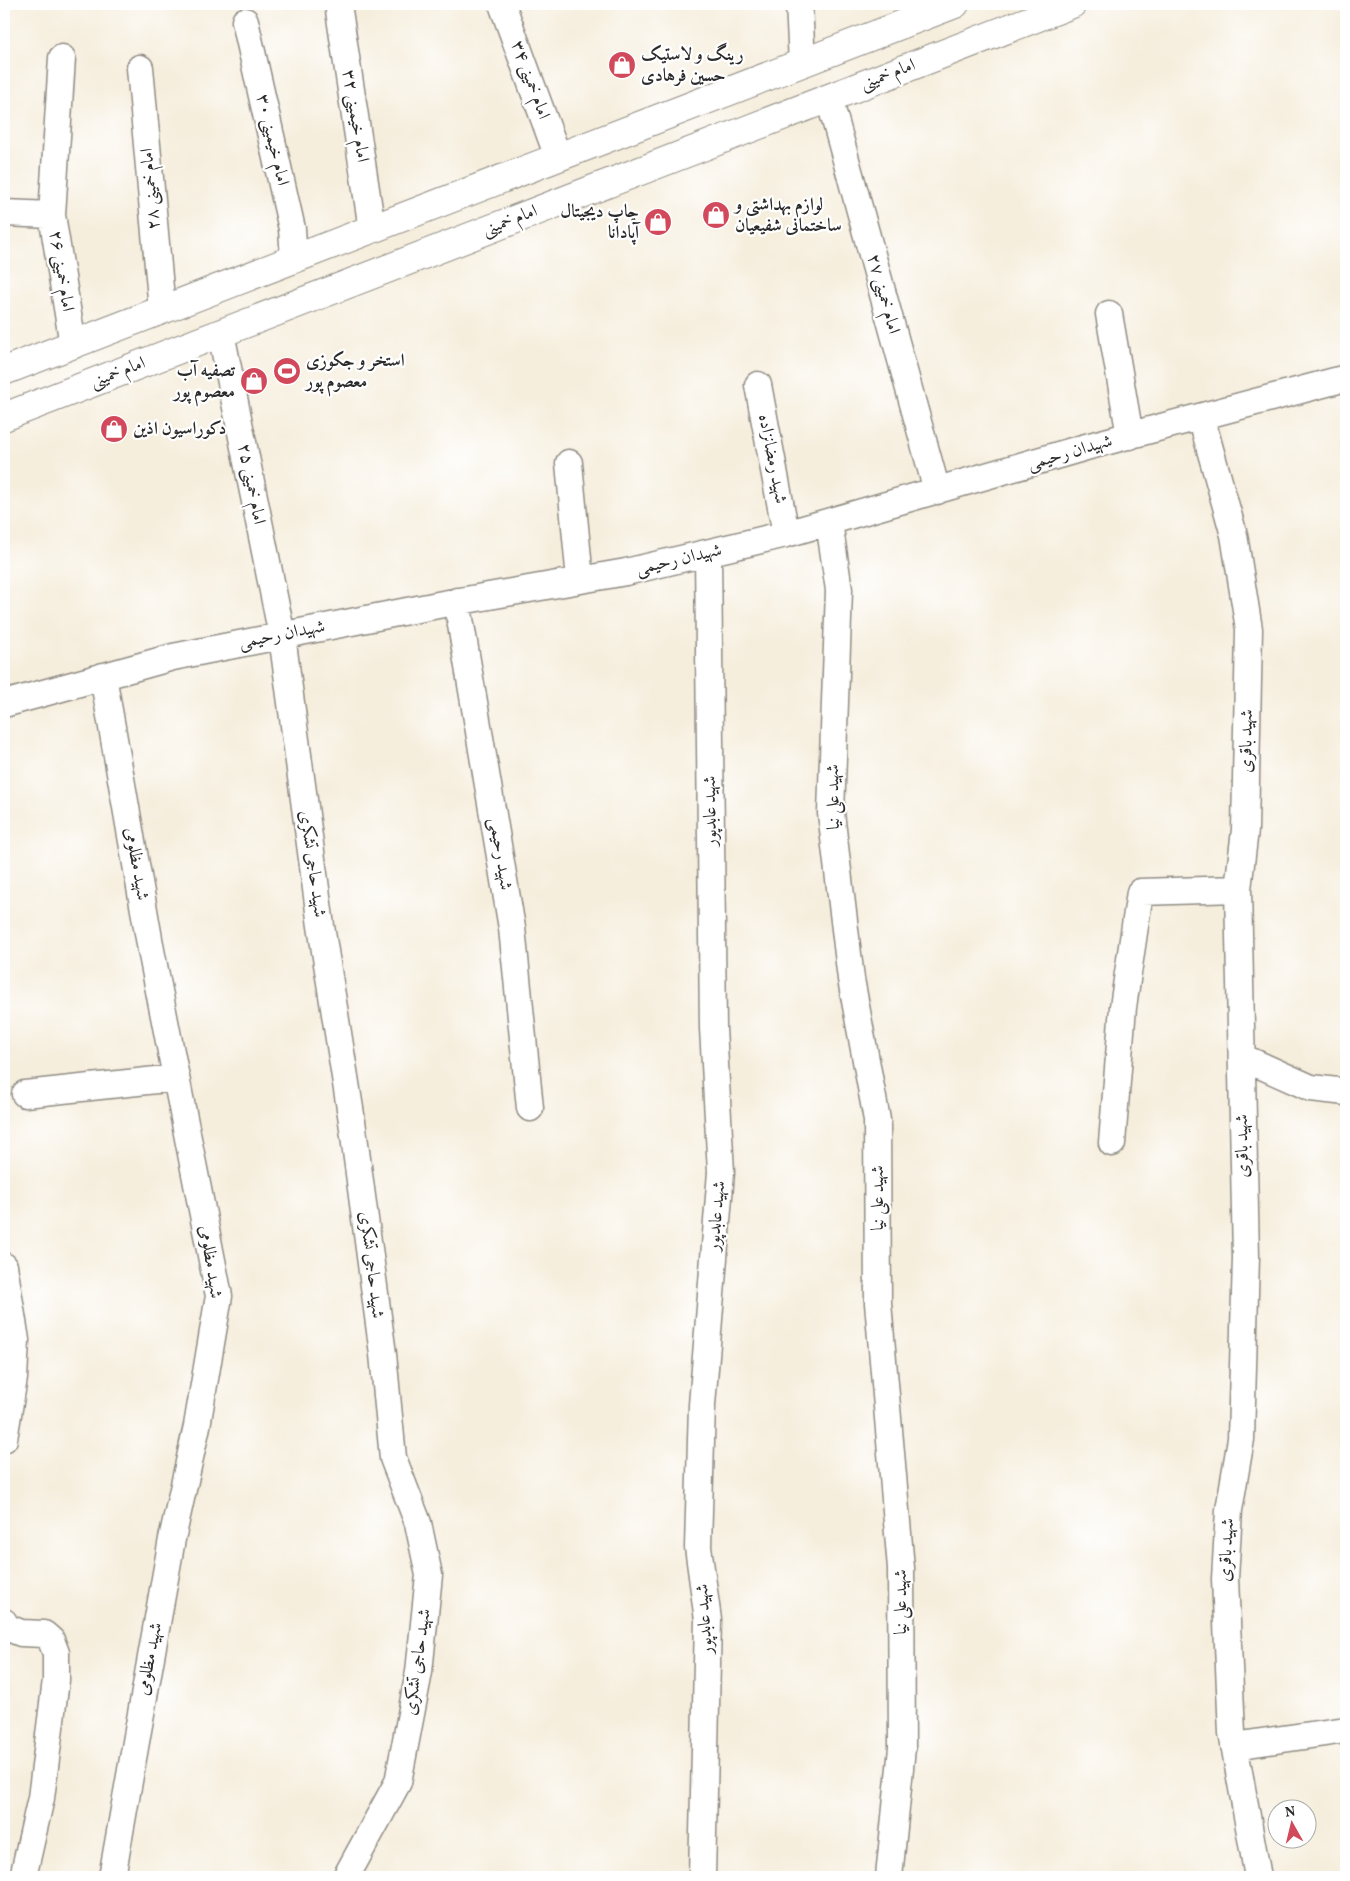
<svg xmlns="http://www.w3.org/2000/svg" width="1350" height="1881" font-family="Vollkorn,Amiri,serif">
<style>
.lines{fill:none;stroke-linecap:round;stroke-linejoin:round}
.minor-casing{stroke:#908c84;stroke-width:29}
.primary-casing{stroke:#908c84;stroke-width:30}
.minor{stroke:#fff;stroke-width:26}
.primary{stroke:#fff;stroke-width:28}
.labels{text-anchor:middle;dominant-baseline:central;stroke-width:4.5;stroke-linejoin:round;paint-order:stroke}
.poi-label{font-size:18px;font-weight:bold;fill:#2b2b2b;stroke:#fff;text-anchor:start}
.street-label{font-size:18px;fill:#2b2b2b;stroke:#fff}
</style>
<rect width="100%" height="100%" fill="#fff"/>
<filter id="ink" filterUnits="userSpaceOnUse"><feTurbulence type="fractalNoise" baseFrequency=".02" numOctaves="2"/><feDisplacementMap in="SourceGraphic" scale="10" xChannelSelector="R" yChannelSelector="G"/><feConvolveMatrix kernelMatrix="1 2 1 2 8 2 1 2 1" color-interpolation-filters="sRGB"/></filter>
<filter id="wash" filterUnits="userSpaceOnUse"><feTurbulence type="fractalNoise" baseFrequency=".0096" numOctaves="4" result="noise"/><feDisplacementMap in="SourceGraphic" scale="20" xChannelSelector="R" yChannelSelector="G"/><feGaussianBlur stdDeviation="1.12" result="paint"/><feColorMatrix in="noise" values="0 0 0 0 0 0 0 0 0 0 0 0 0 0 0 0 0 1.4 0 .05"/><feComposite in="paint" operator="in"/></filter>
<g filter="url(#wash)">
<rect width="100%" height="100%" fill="#f6eedd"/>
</g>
<g filter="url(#ink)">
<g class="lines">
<g class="minor-casing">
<path id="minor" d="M338,4L372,229
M502,4L558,157
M799,4L802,63
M245,21L292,229L294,259
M140,68L162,310
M829,98L937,491
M4,213L52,215L73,345
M52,215L62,58
M1109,314L1130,436
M221,333L282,636L321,926L352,1121L383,1354L393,1458L418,1523L429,1575L419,1672L398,1782L346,1877
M758,385L786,534
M1201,417L1234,535L1249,629L1245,830L1238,889L1246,1257L1241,1439L1229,1510L1225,1579L1232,1733L1258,1877
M569,463L580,580
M829,522L839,590L831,813L851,979L877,1120L878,1303L901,1568L902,1748L889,1877
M457,601L512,928L530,1108
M103,676L151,950L219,1296L197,1426L172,1539L112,1877
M4,704L173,657L443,604L626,572L786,534L1086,447L1346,378
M1242,1057L1311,1088L1346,1092
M25,1094L175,1078
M1112,1143L1123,1007L1140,892L1238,889
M4,1266L16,1340L14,1378L4,1439
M4,1622L6,1627L21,1633L44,1634L51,1640L56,1653V1680L41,1798L23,1877
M1234,1746L1346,1730
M702,1877L708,1620L698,1547L702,1405L721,1172L713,1028L708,553"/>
</g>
<g class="primary-casing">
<path id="primary" d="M4,371L955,4
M4,417L1072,4"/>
</g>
<use href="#minor" class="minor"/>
<use href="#primary" class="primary"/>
</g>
</g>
<defs>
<g id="shop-disc" transform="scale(1.4375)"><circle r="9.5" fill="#d1495b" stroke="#fff"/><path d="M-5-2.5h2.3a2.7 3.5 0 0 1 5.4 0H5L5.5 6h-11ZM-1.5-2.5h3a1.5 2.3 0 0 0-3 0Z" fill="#fff"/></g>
<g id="stadium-disc" transform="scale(1.4375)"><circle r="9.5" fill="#d1495b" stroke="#fff"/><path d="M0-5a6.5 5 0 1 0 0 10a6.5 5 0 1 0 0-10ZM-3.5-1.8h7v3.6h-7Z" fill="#fff"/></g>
</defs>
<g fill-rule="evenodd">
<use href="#shop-disc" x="622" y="65"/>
<use href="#shop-disc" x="716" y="215"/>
<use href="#shop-disc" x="658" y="222"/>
<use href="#stadium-disc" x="287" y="371"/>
<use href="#shop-disc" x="254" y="381"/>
<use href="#shop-disc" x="114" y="429"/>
</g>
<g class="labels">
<g class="poi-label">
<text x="641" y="55">رینگ و لاستیک<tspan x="641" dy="21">حسین فرهادی</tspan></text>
<text x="735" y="205">لوازم بهداشتی و<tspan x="735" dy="21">ساختمانی شفیعیان</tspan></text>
<text x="639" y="212" text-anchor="end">چاپ دیجیتال<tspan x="639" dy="21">آپادانا</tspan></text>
<text x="306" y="361">استخر و جکوزی<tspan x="306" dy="21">معصوم پور</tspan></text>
<text x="235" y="371" text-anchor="end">تصفیه آب<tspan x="235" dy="21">معصوم پور</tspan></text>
<text x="133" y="429">دکوراسیون اذین</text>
</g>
<g class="street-label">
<text transform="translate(888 75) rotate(-21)">امام خمینی</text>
<text transform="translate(530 80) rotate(70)">امام خمینی ۳۴</text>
<text transform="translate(355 116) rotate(81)">امام خیمینی ۳۲</text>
<text transform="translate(272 140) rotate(77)">امام خیمینی ۳۰</text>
<text transform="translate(151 189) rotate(-95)">امام خمینی ۲۸</text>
<text transform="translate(510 221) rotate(-21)">امام خمینی</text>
<text transform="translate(61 271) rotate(81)">امام خمینی ۲۶</text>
<text transform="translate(883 294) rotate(75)">امام خمینی ۲۷</text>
<text transform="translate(118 373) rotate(-21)">امام خمینی</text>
<text transform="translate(1070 453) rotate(-16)">شهیدان رحیمی</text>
<text transform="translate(772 459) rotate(79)">شهید رمضانزاده</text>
<text transform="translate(251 484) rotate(79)">امام خمینی ۲۵</text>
<text transform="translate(679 560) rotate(-13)">شهیدان رحیمی</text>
<text transform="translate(282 635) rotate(-11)">شهیدان رحیمی</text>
<text transform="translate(1247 741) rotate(-89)">شهید باقری</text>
<text transform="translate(834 797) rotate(-91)">شهید علی نیا</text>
<text transform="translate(711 811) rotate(-91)">شهید عابدپور</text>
<text transform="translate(500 854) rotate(81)">شهید رحیمی</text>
<text transform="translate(136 864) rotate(80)">شهید مظلومی</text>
<text transform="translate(312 864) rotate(82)">شهید حاجی تشکری</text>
<text transform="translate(1243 1146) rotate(-91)">شهید باقری</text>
<text transform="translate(878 1198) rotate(-90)">شهید علی نیا</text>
<text transform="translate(717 1216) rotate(-85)">شهید عابدپور</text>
<text transform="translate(210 1262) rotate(81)">شهید مظلومی</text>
<text transform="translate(371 1265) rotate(83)">شهید حاجی تشکری</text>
<text transform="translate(1227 1550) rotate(-87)">شهید باقری</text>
<text transform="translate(901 1602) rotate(-90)">شهید علی نیا</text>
<text transform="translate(705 1619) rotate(-94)">شهید عابدپور</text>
<text transform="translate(150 1659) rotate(-79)">شهید مظلومی</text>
<text transform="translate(418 1662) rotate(-82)">شهید حاجی تشکری</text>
</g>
</g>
<rect width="1350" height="1881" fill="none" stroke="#fff" stroke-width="20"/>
<g transform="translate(1292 1824) rotate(352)"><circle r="24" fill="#ffffff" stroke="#aaaaaa"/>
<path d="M0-4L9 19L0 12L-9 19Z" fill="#d1495b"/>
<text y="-8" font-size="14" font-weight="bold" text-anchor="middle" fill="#2b2b2b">N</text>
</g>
</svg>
